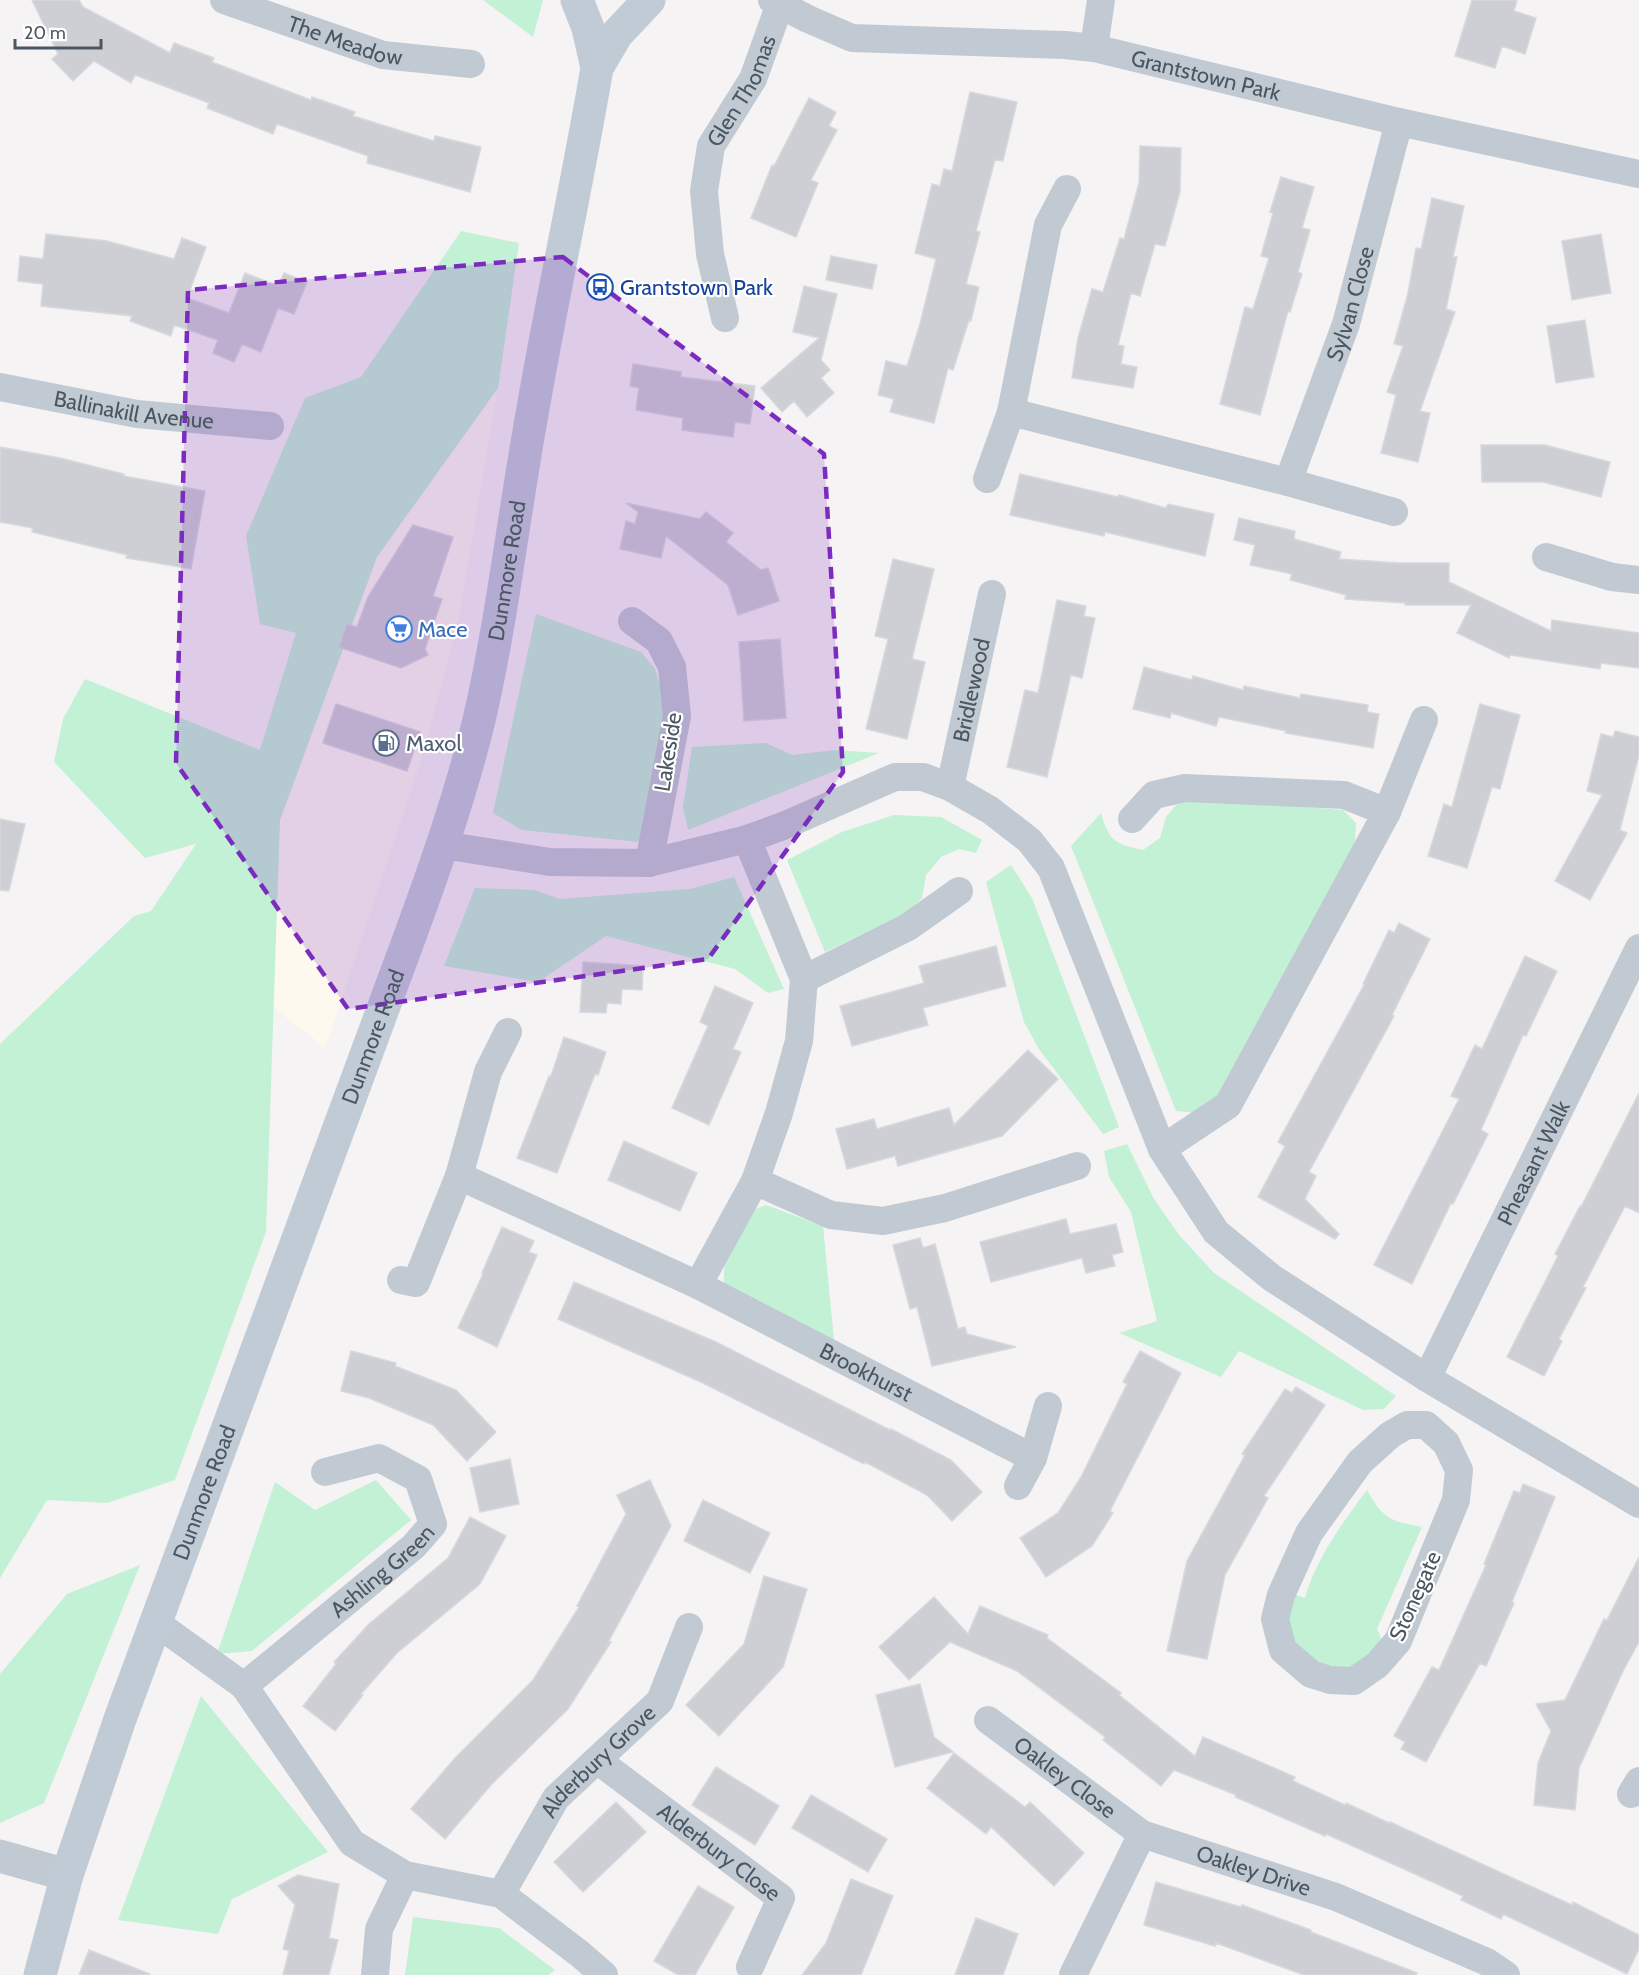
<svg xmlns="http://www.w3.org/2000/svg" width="1639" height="1975" font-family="Cabin,sans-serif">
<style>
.commercial{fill:#fdf9ef}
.green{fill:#c3f1d5}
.building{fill:#cdcfd5;stroke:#d7d9de;stroke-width:1.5}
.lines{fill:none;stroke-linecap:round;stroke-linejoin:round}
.minor{stroke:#c1cad2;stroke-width:28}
.tertiary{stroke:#c1cad2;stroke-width:33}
.secondary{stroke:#c1cbd6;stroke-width:33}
.marked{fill:#7b2cbf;fill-opacity:0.2;stroke:#7b2cbf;stroke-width:4.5;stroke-dasharray:12 8;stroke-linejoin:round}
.labels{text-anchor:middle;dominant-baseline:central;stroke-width:4.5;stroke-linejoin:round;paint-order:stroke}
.street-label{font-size:22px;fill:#4a5661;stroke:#fff}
.transit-label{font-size:22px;fill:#164399;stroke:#fff;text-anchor:start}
.shop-label{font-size:22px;fill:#366cbe;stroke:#fff;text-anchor:start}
.service-label{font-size:22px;fill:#4e5e75;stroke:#fff;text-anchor:start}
</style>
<rect width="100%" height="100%" fill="#f5f3f3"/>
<path class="commercial" d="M498,388L459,616L425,748L325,1048L273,1007L280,820L377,557Z"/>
<path class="green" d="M483,0H543L533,37Z
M461,231L519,243L498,388L377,557L280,820L266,1232L175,1480L107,1503L47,1500L0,1578V1044L134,916L151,911L196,844L145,858L54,762L63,719L85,679L260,750L296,633L260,624L246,536L305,398L361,377Z
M536,614L641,652L655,669L664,697L663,745L639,842L522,830L493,813Z
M766,743L792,755L835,750L879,753L688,830L683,807L692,747Z
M1195,799L1343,810L1356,823L1355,843L1216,1098L1197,1113L1176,1111L1071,846L1101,813C1109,841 1115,844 1143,850L1160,838L1166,817L1176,805Z
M894,815L941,817L982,840L976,853L959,849L941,857L926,875L922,898L907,912L825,952L787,860L842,832Z
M1011,865L1032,898L1119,1127L1103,1134L1039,1049L1024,1022L986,882Z
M734,877L784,989L768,993L735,969L606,936L538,982L444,966L475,888L535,890L560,899L690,889Z
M1127,1144L1154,1199L1180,1236L1214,1273L1396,1396L1384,1409L1363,1410L1239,1351L1221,1377L1119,1333L1157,1321L1131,1212L1109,1177L1104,1151Z
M766,1205L823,1226L834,1340L724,1283V1268L750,1211Z
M376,1480L411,1520L252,1651L217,1654L275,1482L315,1510Z
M1367,1490C1383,1519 1390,1521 1422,1527L1377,1629L1382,1640L1370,1659L1346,1669L1321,1667L1305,1656L1291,1637L1286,1615L1294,1594L1305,1598C1316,1559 1342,1523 1367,1490Z
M140,1565L44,1803L0,1823V1674L67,1594Z
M201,1696L328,1852L232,1899L218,1934L118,1920Z
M413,1917L499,1928L555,1970L548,1975H405Z"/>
<path class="building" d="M32,0H79L83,7L170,53L174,43L214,58L212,62L311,100L312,97L355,112L353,116L434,141L435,136L481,147L470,192L367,163L368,156L277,124L273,134L207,108L209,103L135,75L131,83L94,61L73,81L52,59L58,54Z
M1472,0H1517L1514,11L1536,18L1525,54L1502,46L1495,68L1455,56Z
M970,92L1017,102L1003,161L995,160L976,231L980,232L966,284L979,287L971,321L969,320L953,370L948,368L934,423L890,412L894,399L878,395L886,361L907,366L920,324L936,259L915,253L932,184L940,186L944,169L952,171Z
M809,98L836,112L829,126L837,130L811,180L818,183L796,237L751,218L772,165L774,166Z
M1140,146L1181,148L1180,192L1165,246L1155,244L1140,296L1131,293L1118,345L1124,346L1121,364L1137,367L1133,388L1072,378L1078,338L1092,289L1103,292L1120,238L1124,239L1139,183Z
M1281,177L1314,187L1302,228L1310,230L1298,272L1302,274L1290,312L1288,311L1260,415L1220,404L1245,307L1253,309L1269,258L1261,256L1273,213L1270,212Z
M1432,198L1464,206L1453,257H1457L1446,309L1455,312L1420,411L1430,413L1418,462L1381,453L1396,395L1387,392L1403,346L1394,344L1408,293L1416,248L1421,249Z
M46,234L107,241L174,259L182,238L206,247L187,298L229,313L245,273L278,286L284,273L307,282L294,314L278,308L261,352L242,344L234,362L213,353L218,340L174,325L171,336L130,321L132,316L41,306L43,284L18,281L20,256L43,259Z
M1601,234L1611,293L1572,300L1562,241Z
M831,256L877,265L872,289L826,280Z
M804,286L837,294L821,360L830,370L821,378L834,393L807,417L794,401L782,412L761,388L819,338L793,332Z
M1585,320L1594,377L1556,383L1547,326Z
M633,364L681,372V377L755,386L750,424L735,422L733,437L682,430L683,418L636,410L639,388L630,386Z
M1481,445H1545L1610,462L1601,497L1543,482H1482Z
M0,447L60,458L124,474V476L205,491L191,569L126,558L127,555L32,532L33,528L0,522Z
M1020,474L1118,497L1119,495L1166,508L1168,504L1214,514L1205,556L1105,532L1104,536L1010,515Z
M626,503L700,519L706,512L733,533L726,542L761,570L768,568L779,601L738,615L728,585L666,536L661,558L620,549L626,521L635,524L638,512Z
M1239,518L1295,531L1294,539L1341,552L1339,559L1400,563H1449V582L1551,631L1552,620L1639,633V668L1601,663L1600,669L1510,655L1509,658L1457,633L1471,605H1405V603L1345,599L1346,595L1290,580L1292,574L1250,565L1255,545L1234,540Z
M413,525L453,537L433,596L442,599L425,649L428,655L401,668L339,647L347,624L357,627L368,597Z
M893,559L934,569L912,659L925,662L907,739L866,729L888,639L875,636Z
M1057,600L1086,606L1084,616L1095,618L1082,678L1071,675L1047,777L1007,767L1025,690L1038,693Z
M780,639L786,718L744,721L739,642Z
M1144,667L1192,680L1193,676L1243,690L1244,686L1300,698L1301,694L1368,705L1367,712L1379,714L1373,748L1285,733L1286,731L1219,717L1216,726L1171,713L1170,718L1133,709Z
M336,704L420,732L407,771L323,743Z
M1480,704L1520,715L1500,789L1492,787L1467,868L1428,856L1444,804L1452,807Z
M1615,731L1639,737V755L1620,830L1627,833L1590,900L1555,881L1602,795L1587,791L1601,734L1613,737Z
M0,819L25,824L9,891L0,890Z
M1399,923L1430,939L1392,1015L1394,1016L1309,1172L1316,1176L1305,1199L1339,1234L1335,1239L1258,1197L1285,1146L1278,1142L1364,985L1363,984L1389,930L1394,933Z
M996,946L1006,986L923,1008L928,1025L852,1046L840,1006L924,983L919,966Z
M1525,956L1557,971L1526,1036L1523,1035L1481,1130L1488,1134L1453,1204L1451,1203L1412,1284L1374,1265L1459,1099L1451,1096L1475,1045L1482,1049Z
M583,962L643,966L642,990L622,989L621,1004L607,1003L606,1013L580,1012Z
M715,986L753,1003L733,1049L741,1052L709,1125L672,1108L708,1026L700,1022Z
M564,1037L606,1052L598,1075L595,1074L557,1173L517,1158L549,1076H551Z
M1028,1050L1058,1079L1002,1136L898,1166L895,1156L847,1169L836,1129L874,1119L877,1129L949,1108L954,1125Z
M1639,1093V1213L1625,1206L1583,1287L1586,1288L1559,1339L1562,1341L1544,1376L1507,1357L1558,1256L1555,1254L1580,1206L1581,1207Z
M624,1141L697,1173L680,1211L608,1180Z
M1066,1219L1070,1234L1116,1224L1123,1252L1112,1255L1115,1266L1086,1273L1082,1258L991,1282L980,1242Z
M502,1227L534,1241L529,1252L537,1255L497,1347L458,1328L483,1274L482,1273Z
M920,1238L923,1248L935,1244L958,1329L965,1327L967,1334L1016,1347L932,1366L917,1307L910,1309L893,1245Z
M574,1282L716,1342L890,1430L891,1429L951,1460L982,1492L952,1521L927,1495L865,1462L864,1464L703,1383L558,1319Z
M351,1351L396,1363L395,1366L456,1390L496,1432L467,1461L433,1425L369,1398L341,1391Z
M1140,1351L1181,1373L1110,1511L1113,1513L1092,1546L1046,1577L1020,1538L1058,1513L1081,1477L1127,1384L1123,1382Z
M1296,1387L1325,1405L1264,1496L1268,1498L1225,1575L1207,1659L1167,1651L1187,1561L1245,1455L1242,1454L1285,1389L1292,1393Z
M510,1459L519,1504L480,1512L470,1468Z
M650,1480L671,1526L609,1641L611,1642L568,1709L491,1785L445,1839L411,1809L456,1757L533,1680L579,1607L577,1606L626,1514L617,1495Z
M1523,1484L1555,1497L1512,1602L1514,1603L1486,1666L1480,1663L1426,1762L1401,1749L1405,1742L1394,1736L1432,1667L1439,1670L1486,1565L1484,1564L1514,1491L1520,1493Z
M703,1500L770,1533L750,1573L684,1541Z
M470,1517L506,1536L480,1584L397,1653L361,1694L363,1695L335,1731L303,1706L336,1664L334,1662L369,1624L448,1558Z
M1639,1557V1642L1623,1671L1579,1768L1575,1810L1534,1805L1538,1763L1551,1731L1536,1704L1565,1700L1604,1619L1607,1620Z
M764,1576L807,1589L783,1667L719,1736L686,1705L744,1644Z
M934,1597L968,1634L980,1606L1048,1635L1047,1638L1121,1693L1119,1695L1195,1756L1203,1737L1295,1777L1293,1781L1345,1805L1346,1803L1389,1823L1390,1822L1572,1905L1573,1902L1639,1935V1949L1627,1974L1503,1914L1501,1919L1461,1900L1463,1896L1415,1874L1326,1834L1325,1836L1235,1797L1236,1795L1174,1770L1161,1786L1103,1740L1105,1737L1017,1671L950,1642L909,1680L879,1647Z
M920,1684L934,1737L953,1752L895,1767L876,1695Z
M954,1753L1025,1807L1030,1802L1084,1853L1054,1886L991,1827L986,1834L927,1788Z
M716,1767L779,1806L755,1845L692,1805Z
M811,1795L887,1839L868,1872L792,1828Z
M616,1802L646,1832L583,1892L554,1862Z
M298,1875L339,1884L329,1938L338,1940L329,1975H283L289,1951L283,1949L295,1905L278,1886Z
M851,1879L893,1896L861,1975H802L826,1943Z
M1156,1882L1241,1907L1242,1905L1311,1930V1932L1417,1973L1416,1975H1304L1216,1943L1215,1946L1144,1925Z
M698,1886L734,1907L695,1975H678L654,1961Z
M976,1918L1018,1934L1003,1975H955Z
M89,1950L150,1974V1975H79Z"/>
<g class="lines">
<g class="minor">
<path id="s1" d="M224,0L383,55L471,64"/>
<path id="s2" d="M772,0L808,19L852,38L1065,45L1094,48L1399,122L1639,174"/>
<path d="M1094,48L1101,0"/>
<path id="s3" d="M725,318L710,254L704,191L711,146L753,79L780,4"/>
<path id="s4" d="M0,387L137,414L270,426"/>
<path d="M1011,412L1288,482L1394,512"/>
<path d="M987,479L1011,412L1048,225L1067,189"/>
<path id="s5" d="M1288,482L1346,324L1399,122"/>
<path d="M1546,557L1612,577L1639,580"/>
<path d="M632,621L659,641L672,667L677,716L649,863"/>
<path id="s6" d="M950,787L992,594"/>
<path d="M1132,819L1154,795L1185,788L1344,795L1387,812"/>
<path d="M443,845L550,862L649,863L747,839L783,826L895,777H923L950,787L990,810L1029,840L1051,868L1162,1149L1216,1232L1272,1278L1427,1378L1639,1504"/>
<path d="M804,979L908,927L959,891"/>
<path d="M1162,1149L1228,1105L1387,812L1424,720"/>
<path id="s7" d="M459,1176L698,1285L1033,1458"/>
<path d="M755,1181L831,1215L883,1221L945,1208L1077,1166"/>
<path d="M401,1280L416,1283L459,1176L488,1072L508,1032"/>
<path d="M698,1285L755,1181L779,1113L799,1041L804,979L747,839"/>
<path id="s8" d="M1427,1378L1639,948"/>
<path d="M1407,1425H1426L1446,1443L1459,1470L1456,1500L1398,1641L1377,1665L1354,1681L1330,1680L1311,1674L1283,1650L1275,1619L1281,1595L1309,1533L1360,1462L1390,1435Z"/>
<path d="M1018,1486L1033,1458L1048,1406"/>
<path d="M155,1622L244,1686L352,1843L405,1875L501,1894L580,1954L604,1975"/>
<path id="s9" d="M244,1686L414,1546L433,1524L418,1479L379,1458L325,1472"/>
<path id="s10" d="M988,1720L1142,1834L1336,1897L1487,1962L1506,1975"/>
<path id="s11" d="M597,1760L781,1898L750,1967"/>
<path d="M1631,1794L1639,1781"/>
<path id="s12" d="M501,1894L556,1798L660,1701L689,1627"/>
<path d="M375,1975L379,1929L405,1875"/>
<path d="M1073,1975L1142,1834"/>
</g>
<path class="tertiary" d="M0,1856L67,1875"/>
<g class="secondary">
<path d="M577,0L588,28L597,68"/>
<path id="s13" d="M40,1975L67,1875L120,1719L410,936C436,865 461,794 479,720C502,621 513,520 531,420C551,302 577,186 597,68L617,34L649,0"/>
</g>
</g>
<path class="marked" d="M563,257L824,454L843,772L708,959L348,1009L176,763L188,290Z"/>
<defs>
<g id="bus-ring" transform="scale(1.35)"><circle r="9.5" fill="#fff" stroke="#1a4fb4" stroke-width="1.5"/><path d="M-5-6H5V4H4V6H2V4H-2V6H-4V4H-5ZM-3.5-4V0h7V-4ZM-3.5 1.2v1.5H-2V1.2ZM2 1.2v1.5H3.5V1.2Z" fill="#1a4fb4"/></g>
<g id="supermarket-ring" transform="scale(1.35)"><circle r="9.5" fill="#fff" stroke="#3f7fe0" stroke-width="1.5"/><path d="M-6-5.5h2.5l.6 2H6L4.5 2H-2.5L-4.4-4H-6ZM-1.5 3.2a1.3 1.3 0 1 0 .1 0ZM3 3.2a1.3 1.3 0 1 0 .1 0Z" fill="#3f7fe0"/></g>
<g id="fuel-ring" transform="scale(1.35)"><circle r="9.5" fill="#fff" stroke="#5c6f8a" stroke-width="1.5"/><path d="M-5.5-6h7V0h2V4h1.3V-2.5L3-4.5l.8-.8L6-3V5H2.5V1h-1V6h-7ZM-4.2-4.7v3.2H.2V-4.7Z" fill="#5c6f8a"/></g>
</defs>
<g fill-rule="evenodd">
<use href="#bus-ring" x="600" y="287"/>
<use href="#supermarket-ring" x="399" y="629"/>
<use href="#fuel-ring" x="386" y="743"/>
</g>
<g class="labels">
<g class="street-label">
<text stroke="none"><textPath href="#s1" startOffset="128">The Meadow</textPath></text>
<text stroke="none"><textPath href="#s2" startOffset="446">Grantstown Park</textPath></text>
<text stroke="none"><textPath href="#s3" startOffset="238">Glen Thomas</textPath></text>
<text stroke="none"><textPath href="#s5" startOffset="189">Sylvan Close</textPath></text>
<text stroke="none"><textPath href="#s4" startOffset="136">Ballinakill Avenue</textPath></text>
<text stroke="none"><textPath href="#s13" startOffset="1482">Dunmore Road</textPath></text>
<text stroke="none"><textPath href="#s6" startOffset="99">Bridlewood</textPath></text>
<text transform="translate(668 752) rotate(-81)">Lakeside</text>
<text stroke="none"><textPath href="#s13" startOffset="996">Dunmore Road</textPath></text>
<text stroke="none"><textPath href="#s8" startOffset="240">Pheasant Walk</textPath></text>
<text stroke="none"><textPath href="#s7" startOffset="452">Brookhurst</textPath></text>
<text stroke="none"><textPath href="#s13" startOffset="510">Dunmore Road</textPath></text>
<text stroke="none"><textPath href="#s9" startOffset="180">Ashling Green</textPath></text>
<text transform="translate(1415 1596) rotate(-66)">Stonegate</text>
<text stroke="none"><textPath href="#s12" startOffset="166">Alderbury Grove</textPath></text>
<text stroke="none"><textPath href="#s10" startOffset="96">Oakley Close</textPath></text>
<text stroke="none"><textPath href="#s11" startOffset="153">Alderbury Close</textPath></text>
<text stroke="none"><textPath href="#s10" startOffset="309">Oakley Drive</textPath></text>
</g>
<g class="transit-label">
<text x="620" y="287">Grantstown Park</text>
</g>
<g class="shop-label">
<text x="418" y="629">Mace</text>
</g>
<g class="service-label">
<text x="406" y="743">Maxol</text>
</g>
</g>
<path d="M15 39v9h86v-9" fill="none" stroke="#4a5661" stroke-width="3"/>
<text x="24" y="39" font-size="18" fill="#4a5661" stroke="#ffffff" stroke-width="4.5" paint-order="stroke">20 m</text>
</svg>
